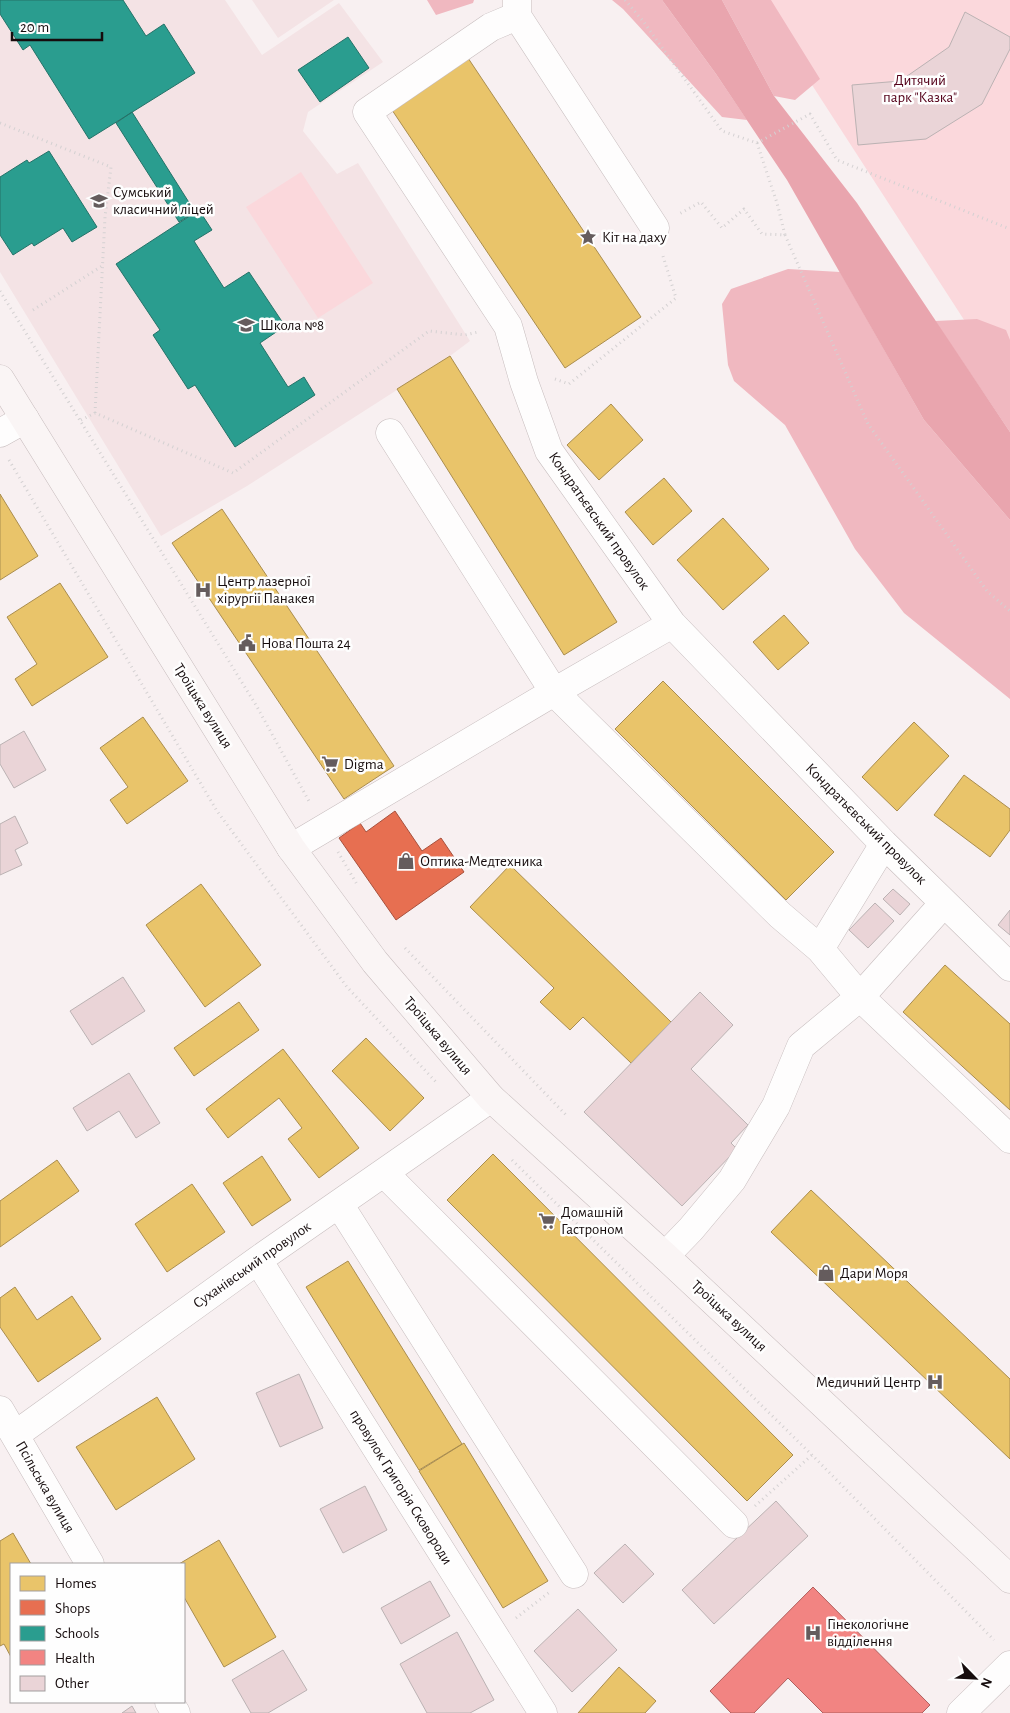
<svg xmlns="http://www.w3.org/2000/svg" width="1010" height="1713" font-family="'Alegreya Sans',sans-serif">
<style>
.built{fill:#f4e3e5}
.green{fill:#fbd8dc}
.forest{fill:#f0b8c0}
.water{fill:#e9a5ae}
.homes{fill:#e9c46a;stroke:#aa8d4e}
.shops{fill:#e76f51;stroke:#a8513d}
.schools{fill:#2a9d8f;stroke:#247268}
.health{fill:#f28482;stroke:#b0605f}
.building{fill:#ead4d7;stroke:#bbb2b3}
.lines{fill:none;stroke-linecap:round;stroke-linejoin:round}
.minor-casing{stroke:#c7bdbe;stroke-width:29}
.major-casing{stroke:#c7bcbd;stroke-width:29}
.path{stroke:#d4d1d2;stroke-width:3;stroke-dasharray:1 4;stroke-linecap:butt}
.minor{stroke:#fefdfd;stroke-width:28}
.major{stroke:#faf5f5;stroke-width:28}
.labels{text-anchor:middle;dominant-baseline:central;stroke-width:5;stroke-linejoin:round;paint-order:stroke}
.park-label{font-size:15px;fill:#540019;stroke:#fefefe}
.poi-label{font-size:15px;fill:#160c0d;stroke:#fefefe;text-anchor:start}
.street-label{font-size:15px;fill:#160c0d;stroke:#fefefe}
</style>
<rect width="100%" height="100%" fill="#f8f0f1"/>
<path class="built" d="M0,0H225L262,55L339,3L383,62L308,112L303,131L337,174L358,163L470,341L450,356L247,486L161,536L0,272Z
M252,0H334L278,38Z"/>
<path class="green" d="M757,0H1010V383L1001,377Z
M301,172L373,283L318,318L246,207Z"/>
<path class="forest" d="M427,0H474L473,3L436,15Z
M612,0H662L716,74L747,120L722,117L623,9Z
M722,0H771L820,79L795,100L774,96Z
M788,269L840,272L924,420L1010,520V699L904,613L855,549L785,425L734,381L728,365L722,304L731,289Z
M977,319L1006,330L1010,340V432L935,321Z"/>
<path class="water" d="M662,0H722L774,96L857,203L1010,432V520L924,420L787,180L716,74Z"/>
<path class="homes" d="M468,58L641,317L565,368L392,110Z
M450,356L617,622L564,655L397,389Z
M611,404L643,440L599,480L567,445Z
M664,478L692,511L653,545L625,512Z
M0,494L38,556L0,580Z
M222,509L394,766L344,799L172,543Z
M723,518L769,569L723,610L677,560Z
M60,583L108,657L32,706L15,679L37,664L7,617Z
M784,615L809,643L778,670L753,642Z
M663,681L834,852L786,900L615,729Z
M143,717L188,781L127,824L110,800L128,787L100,748Z
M914,722L949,756L897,811L862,777Z
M964,775L1010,809V830L990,857L934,815Z
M510,865L671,1022L631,1063L583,1017L570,1030L540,1002L554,988L470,907Z
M201,884L261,965L205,1007L146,925Z
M945,965L1010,1024V1110L903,1012Z
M239,1002L259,1030L194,1076L174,1048Z
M366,1038L424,1098L390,1131L332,1071Z
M283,1049L359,1148L319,1178L288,1139L302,1128L279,1098L228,1138L206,1109Z
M493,1154L793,1455L747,1501L447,1200Z
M262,1156L291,1200L252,1226L223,1183Z
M57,1160L79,1191L0,1247V1201Z
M192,1184L225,1232L167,1272L135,1224Z
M811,1190L1010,1379V1459L771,1232Z
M348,1261L462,1444L419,1470L306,1287Z
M15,1287L37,1320L72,1296L101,1339L38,1382L0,1327V1298Z
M157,1397L195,1459L116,1510L76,1447Z
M464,1443L548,1581L503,1608L419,1471Z
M13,1533L31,1564H11V1657L4,1644L0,1646V1541Z
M219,1540L276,1637L224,1667L184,1597V1564H179Z
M619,1667L656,1701L645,1713H578Z"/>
<path class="shops" d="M395,811L422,851L441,838L464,872L396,920L339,838L360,823L366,832Z"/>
<path class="schools" d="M0,0H123L146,36L164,24L195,73L89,139L30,45L23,50L0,14Z
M348,37L369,68L320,102L298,70Z
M132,112L195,212L179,222L116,123Z
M49,151L97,227L72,242L63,228L34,246L32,243L13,255L0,235V177L27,160L29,163Z
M199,210L212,230L194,241L224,288L249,272L285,326L260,343L288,387L304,377L315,395L235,447L195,385L188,389L153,335L160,330L116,264Z"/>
<path class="health" d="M813,1587L930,1705L922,1713H823L788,1678L754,1713H731L710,1691Z"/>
<path class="building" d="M965,12L1010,37V49L982,104L926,139L858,145L852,85L900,81L949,47Z
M24,731L46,770L14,788L0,764V745Z
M15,816L28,843L15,850L22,865L0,875V824Z
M893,889L910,904L900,915L883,899Z
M875,903L894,921L868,948L849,930Z
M1010,910V935L998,925Z
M123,977L145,1011L92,1045L70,1011Z
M700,992L733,1025L691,1069L748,1125L731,1143L737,1149L682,1206L584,1112Z
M129,1073L160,1123L136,1138L119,1111L87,1131L73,1108Z
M299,1374L323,1428L280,1447L256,1393Z
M365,1486L387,1530L343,1553L320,1509Z
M776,1501L808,1536L714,1624L682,1590Z
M625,1544L654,1574L623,1603L594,1573Z
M430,1581L450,1616L401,1644L381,1608Z
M578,1609L617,1650L572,1692L534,1651Z
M457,1632L494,1700L470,1713H427L400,1664Z
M283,1650L307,1690L268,1713H251L232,1680Z
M132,1706L136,1713H122Z"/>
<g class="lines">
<g class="minor-casing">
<path id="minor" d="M517,0V16L491,27L367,112L508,326L524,382L549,451L672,624L884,844L1010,967
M517,16L655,228
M0,433L25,419
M390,433L554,692L780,915L820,949L860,997L1010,1139
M291,848L554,692L672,624
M820,949L884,844
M384,1173L734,1524
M339,1204L574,1574
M665,1256L691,1229L732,1180L776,1106L801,1046L860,997L944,903
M258,1260L543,1713
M0,1410L90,1564
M15,1435L258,1260L491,1098
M169,1702L176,1713
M961,1713L1010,1665"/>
</g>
<g class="major-casing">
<path id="major" d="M0,379L291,848L375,962L491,1098L665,1256L1010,1579"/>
</g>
<path class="path" d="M625,0L643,21L722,131L757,143L777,203L785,235L762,234L744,209L722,228L701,202L679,214
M0,123L111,167L105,217L95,413
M757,143L810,114L837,160L1010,229
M785,235L868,424L987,591L1010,611
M0,291L256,705L310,803
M33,310L102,266
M555,379L569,384L676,298L663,256
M81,420L95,413L233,473L429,331L465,335L478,332
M9,460L217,811L347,987L436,1082
M338,852L358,886
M405,948L567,1116
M512,1160L812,1455L994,1640
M755,1506L812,1455
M516,1618L551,1591"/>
<use href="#minor" class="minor"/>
<use href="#major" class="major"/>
</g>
<defs>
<g id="school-bare" transform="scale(1.35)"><path d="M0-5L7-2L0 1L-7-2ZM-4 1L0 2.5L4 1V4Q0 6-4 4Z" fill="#655c5d" stroke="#fefefe" stroke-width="2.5" paint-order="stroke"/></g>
<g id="sight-bare" transform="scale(1.35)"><path d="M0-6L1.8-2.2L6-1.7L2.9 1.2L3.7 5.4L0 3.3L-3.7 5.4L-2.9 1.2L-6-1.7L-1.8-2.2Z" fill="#655c5d" stroke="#fefefe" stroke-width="2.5" paint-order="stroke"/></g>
<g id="hospital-bare" transform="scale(1.35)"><path d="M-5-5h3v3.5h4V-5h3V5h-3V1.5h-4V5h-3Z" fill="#655c5d" stroke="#fefefe" stroke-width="2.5" paint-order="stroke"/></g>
<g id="civic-bare" transform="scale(1.35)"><path d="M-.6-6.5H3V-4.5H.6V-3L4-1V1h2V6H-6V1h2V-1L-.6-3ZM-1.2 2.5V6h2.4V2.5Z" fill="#655c5d" stroke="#fefefe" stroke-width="2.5" paint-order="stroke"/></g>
<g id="supermarket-bare" transform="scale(1.35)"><path d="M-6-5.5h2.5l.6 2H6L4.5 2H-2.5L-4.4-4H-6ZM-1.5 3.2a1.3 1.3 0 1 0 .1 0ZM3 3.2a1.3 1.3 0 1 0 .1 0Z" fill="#655c5d" stroke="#fefefe" stroke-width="2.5" paint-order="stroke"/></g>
<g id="shop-bare" transform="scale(1.35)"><path d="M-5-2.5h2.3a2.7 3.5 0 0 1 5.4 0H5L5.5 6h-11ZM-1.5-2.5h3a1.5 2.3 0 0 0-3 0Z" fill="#655c5d" stroke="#fefefe" stroke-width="2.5" paint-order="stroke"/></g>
</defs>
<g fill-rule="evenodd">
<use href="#school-bare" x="99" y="201"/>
<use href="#sight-bare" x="588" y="237"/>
<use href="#school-bare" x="246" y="325"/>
<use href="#hospital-bare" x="203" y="590"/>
<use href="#civic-bare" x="247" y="643"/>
<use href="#supermarket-bare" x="330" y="764"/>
<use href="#shop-bare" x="406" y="861"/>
<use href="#supermarket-bare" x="547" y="1221"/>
<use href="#shop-bare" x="826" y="1273"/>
<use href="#hospital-bare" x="935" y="1382"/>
<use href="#hospital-bare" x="813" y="1633"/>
</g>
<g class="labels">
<g class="park-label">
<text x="920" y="80">Дитячий<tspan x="920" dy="17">парк "Казка"</tspan></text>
</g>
<g class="poi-label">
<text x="113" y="192">Сумський<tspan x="113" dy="17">класичний ліцей</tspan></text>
<text x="602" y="237">Кіт на даху</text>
<text x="260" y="325">Школа №8</text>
<text x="217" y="581">Центр лазерної<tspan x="217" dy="17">хірургії Панакея</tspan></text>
<text x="261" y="643">Нова Пошта 24</text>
<text x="344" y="764">Digma</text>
<text x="420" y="861">Оптика-Медтехника</text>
<text x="561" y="1212">Домашній<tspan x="561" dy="17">Гастроном</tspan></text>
<text x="840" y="1273">Дари Моря</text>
<text x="921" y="1382" text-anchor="end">Медичний Центр</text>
<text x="827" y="1624">Гінекологічне<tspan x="827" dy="17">відділення</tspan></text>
</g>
<g class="street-label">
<text transform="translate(599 521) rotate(55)">Кондратьєвський провулок</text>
<text transform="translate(203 706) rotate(58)">Троїцька вулиця</text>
<text transform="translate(866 824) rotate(45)">Кондратьєвський провулок</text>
<text transform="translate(438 1036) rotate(50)">Троїцька вулиця</text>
<text transform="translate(252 1265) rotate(-35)">Суханівський провулок</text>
<text transform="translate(729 1316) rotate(43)">Троїцька вулиця</text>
<text transform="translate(45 1487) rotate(60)">Псільська вулиця</text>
<text transform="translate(401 1487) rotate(58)">провулок Григорія Сковороди</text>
</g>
</g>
<rect x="10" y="1563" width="175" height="140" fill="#fefefe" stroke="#a19d9e"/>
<rect x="20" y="1576" width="25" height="15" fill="#e9c46a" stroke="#a19d9e"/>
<text x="55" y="1588" font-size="15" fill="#160c0d">Homes</text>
<rect x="20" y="1600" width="25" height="15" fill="#e76f51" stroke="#a19d9e"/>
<text x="55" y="1613" font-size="15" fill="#160c0d">Shops</text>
<rect x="20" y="1626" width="25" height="15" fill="#2a9d8f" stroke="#a19d9e"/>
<text x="55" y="1638" font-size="15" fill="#160c0d">Schools</text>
<rect x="20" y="1650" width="25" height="15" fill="#f28482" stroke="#a19d9e"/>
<text x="55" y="1663" font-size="15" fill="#160c0d">Health</text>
<rect x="20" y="1676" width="25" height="15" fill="#ead4d7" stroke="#a19d9e"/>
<text x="55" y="1688" font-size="15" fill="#160c0d">Other</text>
<g transform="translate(975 1678) rotate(114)" stroke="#fefefe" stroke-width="4" paint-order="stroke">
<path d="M0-4L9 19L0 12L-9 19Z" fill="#160c0d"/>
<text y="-8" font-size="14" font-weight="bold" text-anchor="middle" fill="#160c0d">N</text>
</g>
<path d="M12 32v8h90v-8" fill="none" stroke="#160c0d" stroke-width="2.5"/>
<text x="20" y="32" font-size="15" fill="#160c0d" stroke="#fefefe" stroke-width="4" paint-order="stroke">20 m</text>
</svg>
